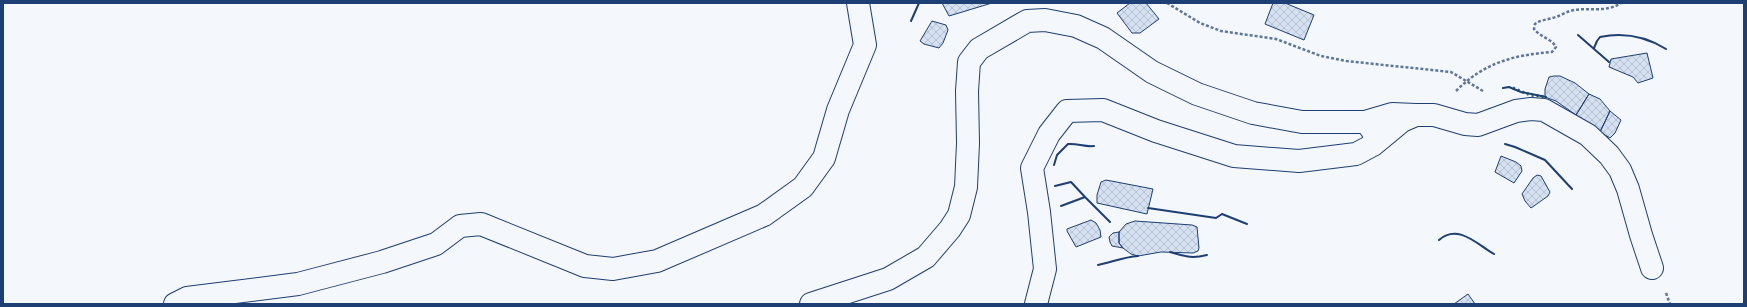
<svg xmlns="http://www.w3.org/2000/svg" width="1747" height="307" font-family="'Source Sans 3',sans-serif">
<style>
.building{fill:url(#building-cross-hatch);stroke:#1d3f73}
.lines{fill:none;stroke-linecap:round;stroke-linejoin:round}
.minor-casing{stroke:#1d3f73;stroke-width:24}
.path{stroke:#5e769c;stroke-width:2.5;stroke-dasharray:3 2;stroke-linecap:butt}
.minor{stroke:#f4f7fb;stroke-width:22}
.hedge{stroke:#2c6c60;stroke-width:3;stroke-dasharray:2 3;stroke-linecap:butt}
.wall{stroke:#1d3f73;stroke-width:2}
</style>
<defs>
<pattern id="building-cross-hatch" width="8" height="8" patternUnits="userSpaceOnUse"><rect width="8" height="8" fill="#d5e0f0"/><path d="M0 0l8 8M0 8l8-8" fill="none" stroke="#b6c1d1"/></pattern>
</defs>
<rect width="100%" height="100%" fill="#f4f7fb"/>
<path class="building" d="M942,3H992L949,16Z
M1130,3H1146L1159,19L1140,33H1132L1117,13Z
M1273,3H1285L1314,15L1304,40L1265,24Z
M932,21L946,25L948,30L943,43L939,48L924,44L920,41Z
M1647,53L1653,78L1638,83L1633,77L1609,67L1611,59Z
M1554,76H1560L1575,83L1589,94L1576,115L1556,101L1545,97V89L1549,77Z
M1589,94L1600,99L1610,111L1600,132L1576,115Z
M1610,111L1621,120L1615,133L1610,138L1600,132Z
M1501,156L1516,162L1521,166L1522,171L1514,183L1495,172Z
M1537,175L1541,176L1550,192L1548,196L1531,208L1525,201L1522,194L1533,178Z
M1106,180L1153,189L1147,214L1097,203V195L1101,182Z
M1091,220L1096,223L1100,230L1101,237L1076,247L1067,231V229Z
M1135,221L1192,225L1197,227L1199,248L1198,251L1193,253L1161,252L1138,256L1131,254L1123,248L1119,243V232L1126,224Z
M1119,232V243L1123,248L1112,246L1110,242L1109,237L1113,233Z
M1468,294L1475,304H1454Z"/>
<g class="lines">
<g class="minor-casing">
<path id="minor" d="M1416,115H1434L1465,124L1478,125L1516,111L1531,109L1544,110L1588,135L1609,155L1620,170L1628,189L1641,235L1652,268
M1365,122L1392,114L1416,115L1402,121L1373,145
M175,304L187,298L298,284L382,262L436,244L460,226L481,224L585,266L613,269L657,261L764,215L803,187L824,158L838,110L865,45L858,3
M811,304L888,279L926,257L950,229L959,215L966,187L968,143L967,91L969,62L979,49L1027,21L1045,20L1076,26L1103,38L1152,72L1197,94L1253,113L1302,122H1365C1373,130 1376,134 1373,145L1356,154L1299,161L1234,156L1156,131L1103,110L1067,111L1049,134L1032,168L1039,212L1045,269L1036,304"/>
</g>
<path class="path" d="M1167,3L1200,23L1221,31L1276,39L1321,56L1346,61L1451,72L1483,91
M1456,91C1484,63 1513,55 1552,52L1556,47C1552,39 1540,37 1534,29L1535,24C1540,20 1546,20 1552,18C1558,17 1564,13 1570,11C1588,6 1604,14 1621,3
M1666,293L1670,304"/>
<use href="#minor" class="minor"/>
<path class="hedge" d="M1513,88L1530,95L1546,97"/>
<path class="wall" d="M911,21L919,3
M1578,35L1609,62
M1594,48L1597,41L1600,37C1624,32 1645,36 1666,49
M1503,88L1509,87L1521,92L1546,97
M1505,144L1515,147L1545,160L1572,189
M1054,165L1057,155L1068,144C1077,143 1084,147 1094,146
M1055,186L1071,182L1085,197
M1061,206L1085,197L1110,222
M1148,208L1216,218L1222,214L1247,224
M1439,240C1458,223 1478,245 1494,254
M1170,252C1185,256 1190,259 1207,255
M1098,265C1112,262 1124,257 1138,256"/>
</g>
<rect width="1747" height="307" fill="none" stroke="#1d3f73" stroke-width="8"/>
</svg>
